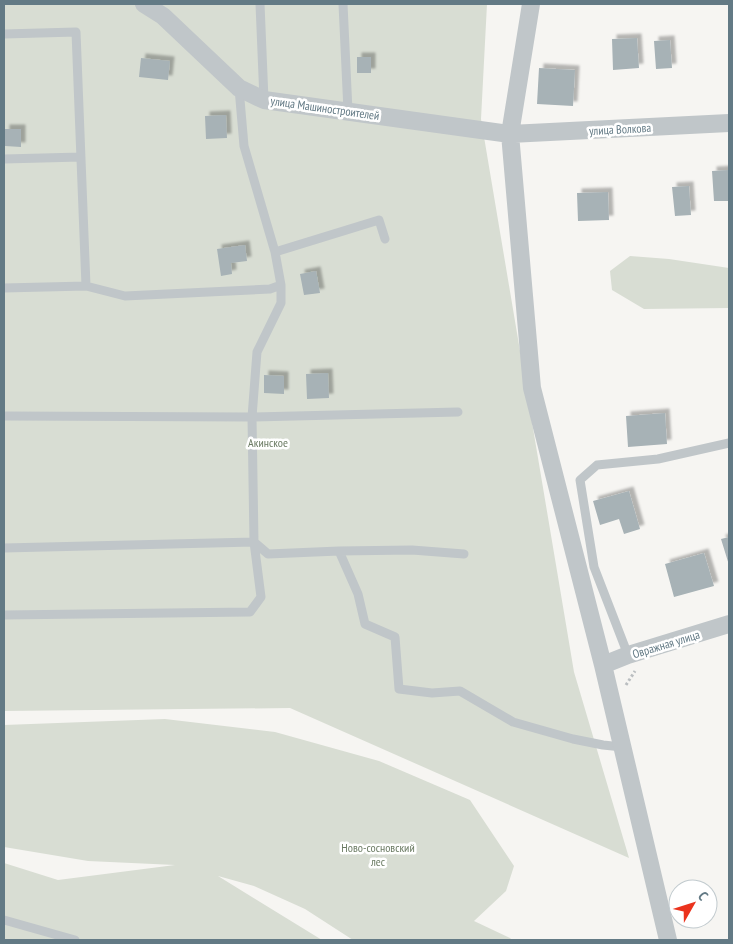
<svg xmlns="http://www.w3.org/2000/svg" width="733" height="944" font-family="'PT Sans Narrow',sans-serif">
<style>
.green{fill:#d8ddd3}
.building{fill:#a7b2b6;filter:url(#shadow)}
.lines{fill:none;stroke-linecap:round;stroke-linejoin:round}
.path{stroke:#babec0;stroke-width:3;stroke-dasharray:2.5 2.5;stroke-linecap:butt}
.service{stroke:#c0c6c9;stroke-width:9}
.minor{stroke:#c0c6c9;stroke-width:18}
.labels{text-anchor:middle;dominant-baseline:central;stroke-width:5;stroke-linejoin:round;paint-order:stroke}
.street-label{font-size:12px;fill:#637a85;stroke:#fff}
.park-label{font-size:12px;fill:#6b7b63;stroke:#fff}
</style>
<defs>
<filter id="shadow"><feDropShadow dx="4.5" dy="-4.5" stdDeviation="1" flood-color="#0004"/></filter>
</defs>
<rect width="100%" height="100%" fill="#f6f5f2"/>
<path class="green" d="M4,4H487L481,119L574,672L629,858L290,708L4,711Z
M630,256L669,259L729,268V308L644,309L612,290L610,271Z
M165,719L275,732L379,761L470,800L514,866L506,891L474,921L510,938L512,940H353L305,909L254,886L218,876L322,940H4V863L58,880L175,865L88,861L4,847V725Z"/>
<path class="building" d="M637,38L639,68L613,70L612,39Z
M670,40L672,68L656,69L654,41Z
M357,57H371V73H357Z
M141,58L170,61L168,80L139,77Z
M539,68L575,70L573,106L537,104Z
M226,115L227,138L206,139L205,116Z
M5,129H21V147L5,146Z
M729,170V201H714L712,171Z
M689,186L691,215L675,216L672,187Z
M608,192L609,220L578,221L577,193Z
M245,245L247,261L231,263L232,274L221,276L217,249Z
M316,271L320,293L304,295L300,274Z
M328,373L329,398L307,399L306,374Z
M264,375L284,376V394L264,393Z
M665,413L667,444L628,447L626,416Z
M629,491L640,529L624,534L619,519L600,525L593,501Z
M729,537V565L721,539Z
M704,553L714,586L674,597L665,564Z"/>
<g class="lines">
<path class="path" d="M626,685L635,671"/>
<path class="service" d="M260,4L264,100
M343,4L348,111
M4,34L76,32L86,286
M4,159L81,157
M275,252L379,220L385,239
M4,288L86,286L125,296L270,289L281,285
M4,416L252,417L458,412
M4,548L254,542L268,554L339,551L358,594L365,624L395,637L399,689L432,693L460,691L513,722L573,739L603,745L622,747
M339,551L412,550L464,554
M4,615L250,612L261,597L254,542L252,417L257,352L281,303V285L275,252L244,146L239,88
M628,655L594,567L580,480L597,465L658,459L729,443
M4,920L75,940"/>
<path class="minor" d="M144,4L163,16L239,88L264,100L510,134L729,123
M531,4L510,134L532,388L603,665L668,940
M603,665L628,655L729,624"/>
</g>
<g class="labels">
<g class="street-label">
<text transform="translate(325 108) rotate(8)">улица Машиностроителей</text>
<text transform="translate(620 129) rotate(-3)">улица Волкова</text>
<text transform="translate(666 644) rotate(-17)">Овражная улица</text>
</g>
<g class="park-label">
<text x="268" y="442">Акинское</text>
<text x="378" y="847">Ново-сосновский<tspan x="378" dy="14">лес</tspan></text>
</g>
</g>
<rect width="733" height="944" fill="none" stroke="#637a85" stroke-width="10"/>
<g transform="translate(693 904) rotate(51)"><circle r="24" fill="#ffffff" stroke="#c1cace"/>
<path d="M0-4L9 19L0 12L-9 19Z" fill="#eb331d"/>
<text y="-8" font-size="14" font-weight="bold" text-anchor="middle" fill="#637a85">С</text>
</g>
</svg>
